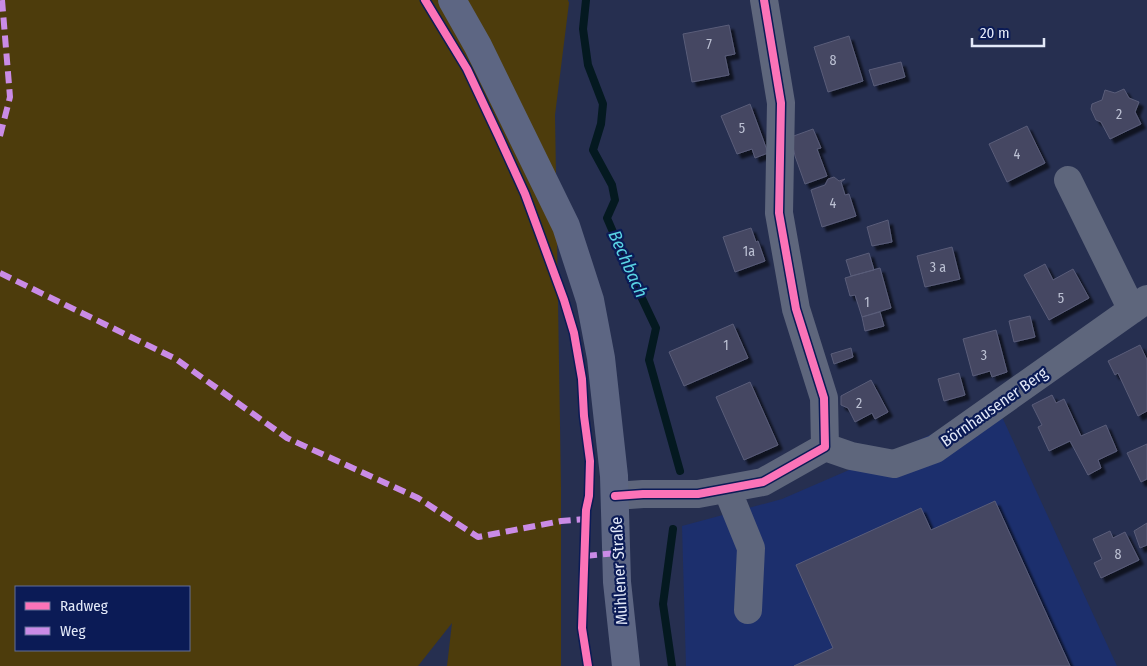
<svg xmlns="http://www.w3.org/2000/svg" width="1147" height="666" font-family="'Fira Sans Condensed',sans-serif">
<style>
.built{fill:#1c2f6d}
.green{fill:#4d3c0c;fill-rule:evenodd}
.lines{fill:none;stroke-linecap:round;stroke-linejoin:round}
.stream{stroke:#041920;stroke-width:8}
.building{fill:#444662;stroke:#5a5d79;filter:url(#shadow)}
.minor{stroke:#5e667c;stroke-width:28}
.major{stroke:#5d6683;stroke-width:28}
.quiet{stroke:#ca8be6;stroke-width:6;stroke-dasharray:12 6;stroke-linecap:butt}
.cycleway-casing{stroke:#0b1b56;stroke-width:11}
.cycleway{stroke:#fb73b8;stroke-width:8}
.labels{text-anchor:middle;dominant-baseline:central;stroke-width:4.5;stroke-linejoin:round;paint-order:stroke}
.number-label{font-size:14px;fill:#bcc1d3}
.street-label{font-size:16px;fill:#e4eaf9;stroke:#0b1b56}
.water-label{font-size:18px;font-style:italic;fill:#59d3e3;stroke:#0b1b56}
</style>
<defs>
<filter id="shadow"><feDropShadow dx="4.5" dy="4.5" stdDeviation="1" flood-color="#0009"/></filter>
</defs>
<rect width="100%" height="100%" fill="#262f50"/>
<path class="built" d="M997,406L1117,666H686L682,526L782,499Z"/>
<path class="green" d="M0,0H568L569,3L555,115L561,487V666H447L452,623L418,666H0ZM16,587H189V650H16Z"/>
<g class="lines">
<path class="stream" d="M586,0L583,29L588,65L603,104L601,124L593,150L612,185L615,200L607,218L638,290L656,328L649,360L680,471
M672,666L663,604L673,529"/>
</g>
<path class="building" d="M729,25L735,54L725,56L729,75L692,82L683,34Z
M849,36L863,81L828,92L814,47Z
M901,62L905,77L874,86L869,70Z
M1124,89L1129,98L1139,102L1135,112L1141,124L1110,139L1101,122L1096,120L1091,109L1092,104L1102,100L1105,90L1115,93Z
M750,104L768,153L755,158L752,149L737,154L721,116Z
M1027,126L1045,163L1007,182L989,144Z
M813,129L821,148L817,149L827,176L805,184L795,156L791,137Z
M834,177L839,181L845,179L841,182L845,195L849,194L856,216L822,227L811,190L825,185L828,179Z
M888,220L892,242L872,246L867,227Z
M751,228L756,242L758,241L765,261L735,272L723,237Z
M952,247L960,279L925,287L917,256Z
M869,253L874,270L851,276L846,260Z
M1045,264L1053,280L1073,269L1089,298L1049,320L1024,275Z
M880,268L891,308L862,317L855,295L850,296L845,278Z
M880,312L884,326L865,331L862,317Z
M1030,316L1035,337L1014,342L1009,321Z
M733,324L748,358L684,386L669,352Z
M996,330L1007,372L992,377L990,371L973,376L963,339Z
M1140,345L1147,360V411L1138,416L1118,373L1115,375L1108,361Z
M851,348L853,357L834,364L831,354Z
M959,373L965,395L944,401L938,379Z
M871,380L888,412L875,419L872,413L855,422L848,408L841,405V396Z
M750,382L778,445L744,460L716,397Z
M1052,395L1056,403L1064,399L1081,436L1106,425L1117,451L1098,460L1101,468L1088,475L1070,441L1049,451L1038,427L1042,425L1032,405Z
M1147,444V479L1141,482L1127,453Z
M995,501L1070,666H794L833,648L796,565L921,508L931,530Z
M1147,523V545L1140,548L1134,531Z
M1110,531L1113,538L1125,532L1139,560L1101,578L1094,563L1102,559L1093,539Z"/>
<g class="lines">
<path class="minor" d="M1068,180L1132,310
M825,447L851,456L894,464L935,449L1147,299
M727,489L751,548L748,610
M615,496L643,494H698L763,482L825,447L824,398L796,309L779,213L781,103L764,0"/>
<path class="major" d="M452,0L478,46L566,226L590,300L601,358L614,476L617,582L626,666"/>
<path class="quiet" d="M0,136L10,97L2,0
M0,273L176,359L287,438L418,498L478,537L561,521L585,519
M585,556L617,553"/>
<g class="cycleway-casing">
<path id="cycleway" d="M425,0L467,69L499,137L525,194L564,300L574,333L582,379L584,416L590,461L589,496L586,510L582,628L588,666
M615,496L643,494H698L763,482L825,447L824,398L796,309L779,213L781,103L764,0"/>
</g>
<use href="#cycleway" class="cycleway"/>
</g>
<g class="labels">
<g class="number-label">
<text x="709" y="44">7</text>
<text x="833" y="60">8</text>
<text x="1119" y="114">2</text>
<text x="742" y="128">5</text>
<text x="1017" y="154">4</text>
<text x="833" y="203">4</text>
<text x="749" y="251">1a</text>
<text x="938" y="267">3 a</text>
<text x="1061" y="298">5</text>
<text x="867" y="302">1</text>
<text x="726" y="345">1</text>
<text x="984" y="355">3</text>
<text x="859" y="403">2</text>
<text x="1118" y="554">8</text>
</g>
<g class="street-label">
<text transform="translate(994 407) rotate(-35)">Börnhausener Berg</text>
<text transform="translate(619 571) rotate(-93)">Mühlener Straße</text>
</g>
<g class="water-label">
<text transform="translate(628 264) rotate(66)">Bechbach</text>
</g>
</g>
<rect x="15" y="586" width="175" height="65" fill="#0b1b56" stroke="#626e97"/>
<rect x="25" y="602" width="25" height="8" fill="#fb73b8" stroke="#626e97"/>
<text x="60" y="611" font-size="15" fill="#e4eaf9">Radweg</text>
<rect x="25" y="627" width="25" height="8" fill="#ca8be6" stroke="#626e97"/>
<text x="60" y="636" font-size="15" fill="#e4eaf9">Weg</text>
<path d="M972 38v8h72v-8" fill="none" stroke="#e4eaf9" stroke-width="2.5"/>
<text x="980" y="38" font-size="15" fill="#e4eaf9" stroke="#0b1b56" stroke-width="4" paint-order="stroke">20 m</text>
</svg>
